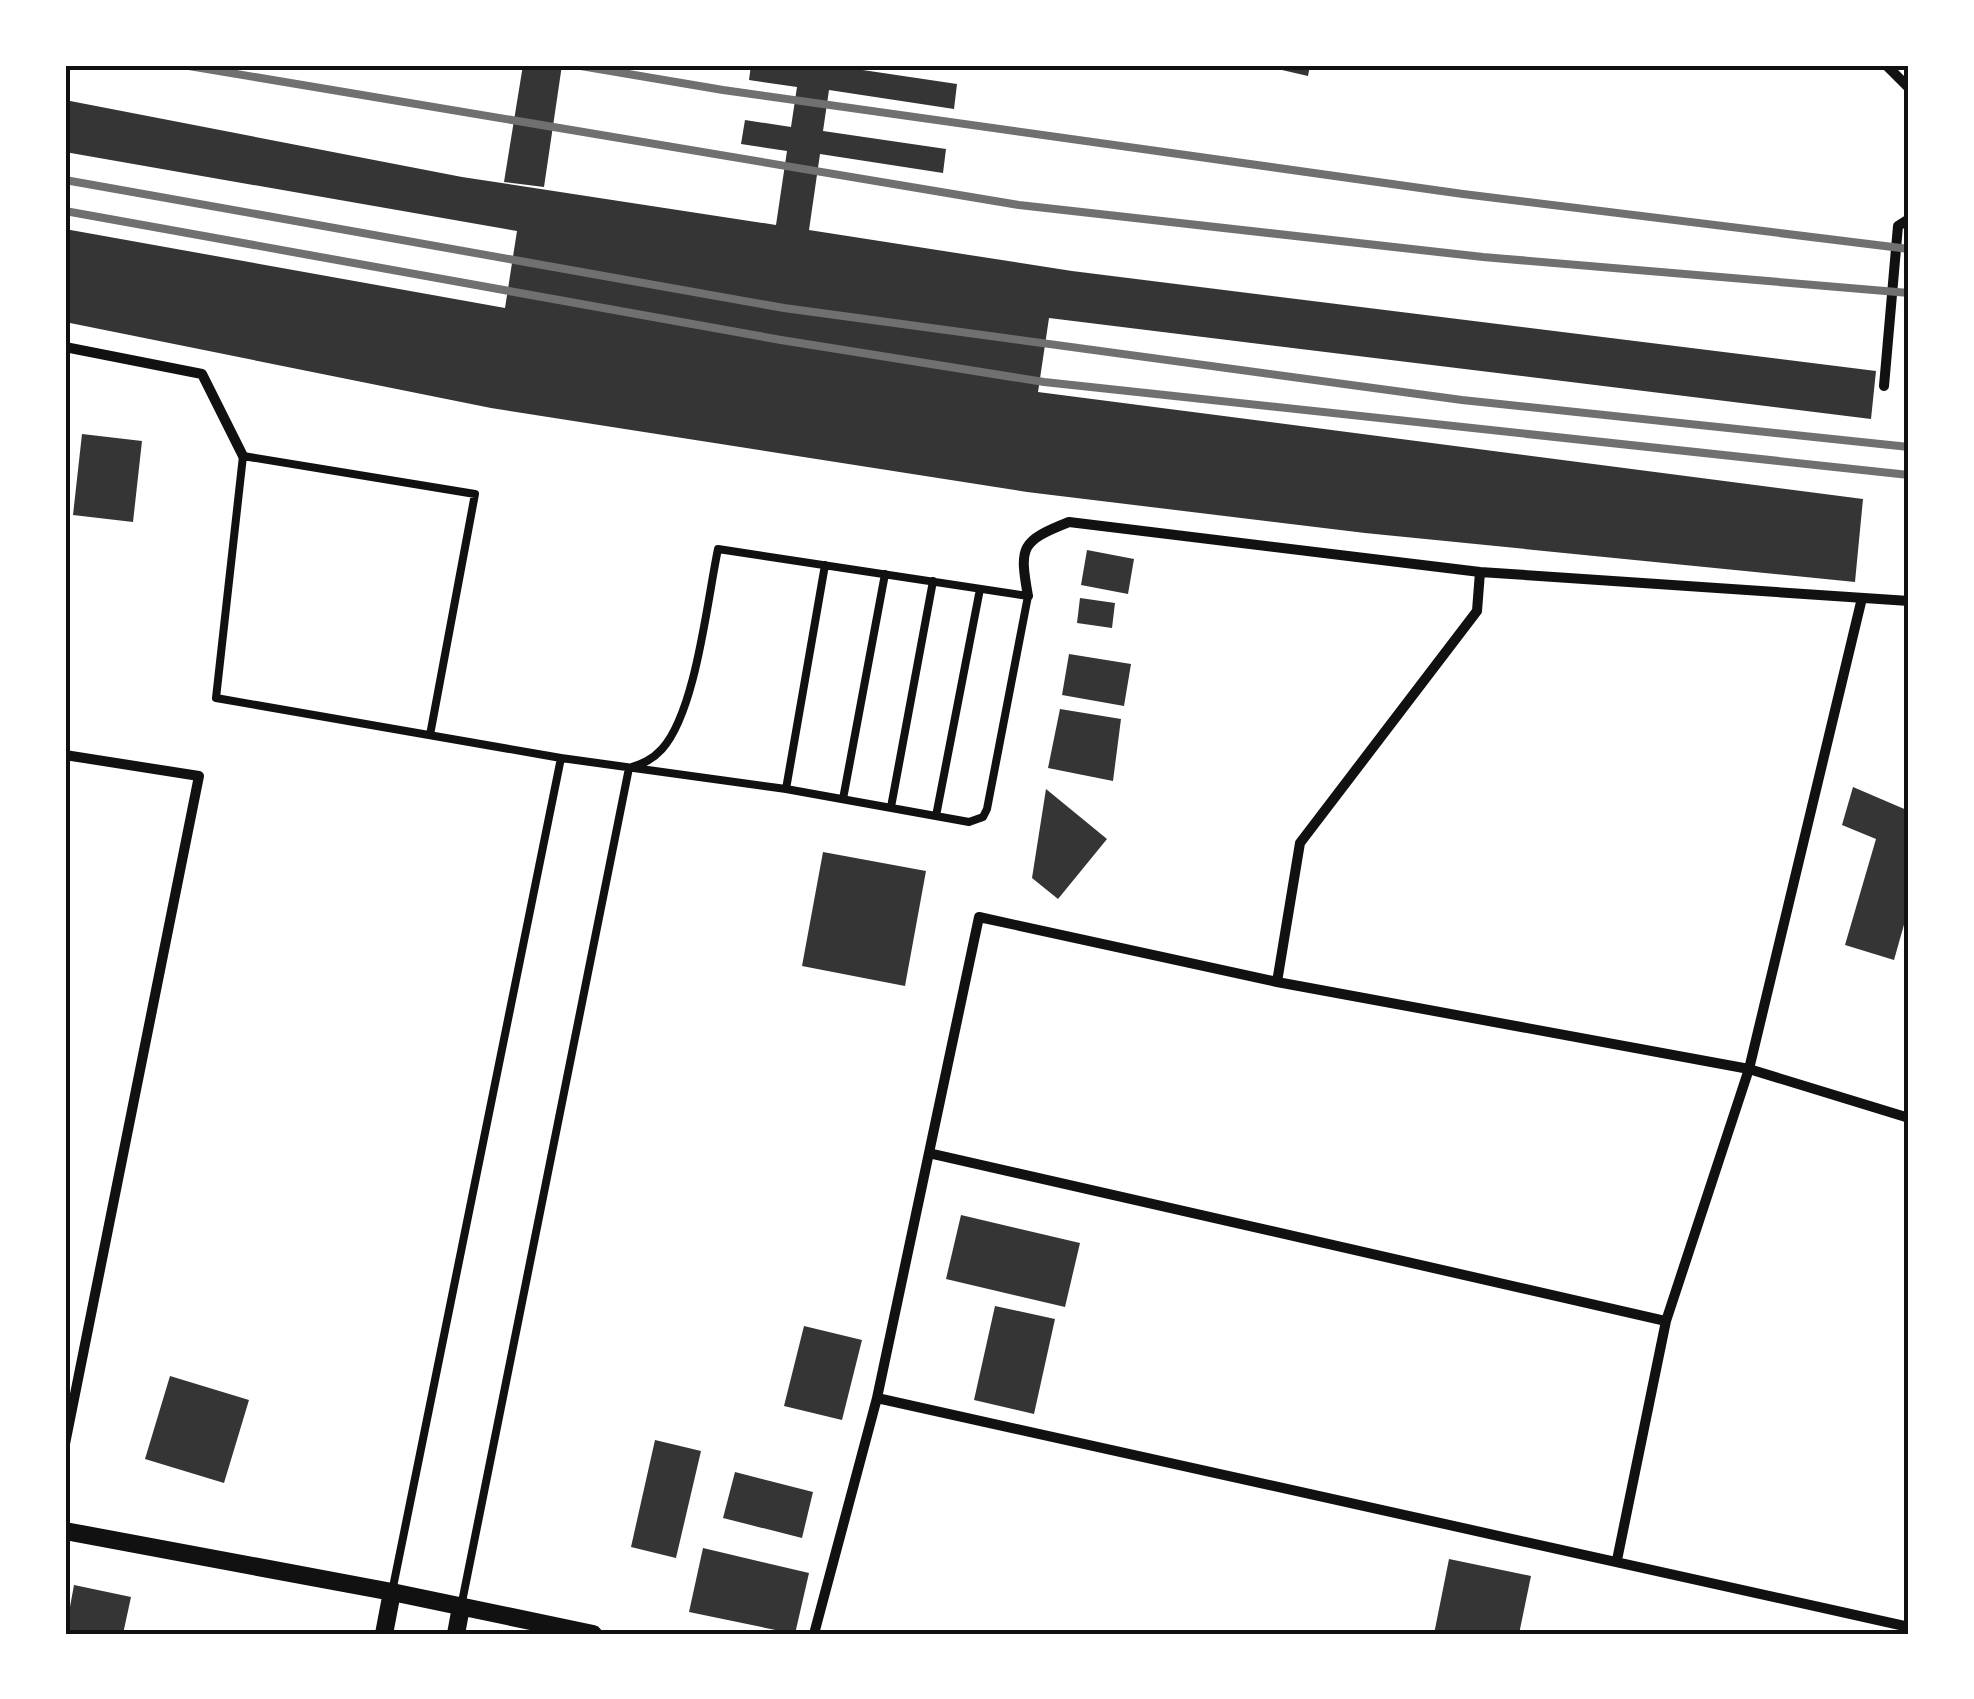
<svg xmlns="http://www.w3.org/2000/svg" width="1974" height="1699" font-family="Commissioner,sans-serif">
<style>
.building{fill:#353535}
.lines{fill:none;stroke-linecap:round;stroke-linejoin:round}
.service{stroke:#111;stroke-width:8}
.minor{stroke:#111;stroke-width:10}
.tertiary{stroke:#111;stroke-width:18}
.rail{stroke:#707070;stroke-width:8}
.neatline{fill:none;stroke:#111;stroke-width:4}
</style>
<rect width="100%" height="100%" fill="#fff"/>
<path class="building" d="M523,65H562L544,187L504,182Z
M751,65H829L957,84L954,109L829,90L823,131L946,149L943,173L820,154L809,230L1072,271L1876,371L1871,419L1049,318L1038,392L1863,499L1855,582L1365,533L1027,492L491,408L65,322V229L505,308L517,231L65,152V100L462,177L776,225L787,151L741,144L745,120L791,127L797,87L749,80Z
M1260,65H1310L1308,76Z
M82,434L142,441L133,522L73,515Z
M1087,550L1134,559L1128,594L1081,585Z
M1080,598L1115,603L1112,628L1077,623Z
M1069,654L1131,664L1124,706L1062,695Z
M1060,709L1121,719L1113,781L1048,768Z
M1853,787L1909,811V907L1894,960L1845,945L1876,839L1842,825Z
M1046,789L1107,839L1058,899L1032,878Z
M823,852L926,871L905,986L802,966Z
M961,1215L1080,1243L1065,1307L946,1279Z
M995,1306L1055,1319L1034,1414L974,1400Z
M804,1326L862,1340L842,1420L784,1406Z
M170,1376L249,1400L224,1483L145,1459Z
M655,1440L701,1451L676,1558L631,1547Z
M735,1472L813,1492L802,1538L723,1518Z
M703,1548L809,1573L795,1634L689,1612Z
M1449,1559L1531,1576L1519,1634H1434Z
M74,1585L131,1597L123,1634H65Z"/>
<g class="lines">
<path class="service" d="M430,735L475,494L243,456L216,698L561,758L786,789L969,822L983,817L987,809L1028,596L718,549C707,601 696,711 662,749C652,760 642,764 629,768
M786,789L825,565
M843,799L885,574
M891,807L933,581
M936,816L980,589
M392,1592L561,758
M461,1607L629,768"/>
<path class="minor" d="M1886,65L1909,88
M65,347L202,374L243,456
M1884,386L1898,226L1909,219
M1028,596C1019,546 1021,541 1069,522L1480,572L1909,601
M65,755L199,776L65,1444
M1277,982L1300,843L1477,611L1480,572
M929,1153L1666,1321
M877,1398L1909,1627
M1617,1560L1666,1321L1749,1069L1862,598
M814,1634L877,1398L979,917L1277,982L1749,1069L1909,1118"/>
<path class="tertiary" d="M65,1531L392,1592L593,1634
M384,1634L392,1592
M456,1634L461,1607"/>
<path class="rail" d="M183,65L1019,205L1483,257L1909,293
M575,65L723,90L1463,194L1909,249
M65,180L784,308L1462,400L1909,447
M65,211L781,340L1044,382L1909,475"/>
</g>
<rect width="1974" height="1699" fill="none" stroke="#ffffff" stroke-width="135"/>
<rect x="68" y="68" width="1838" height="1564" class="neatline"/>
</svg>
